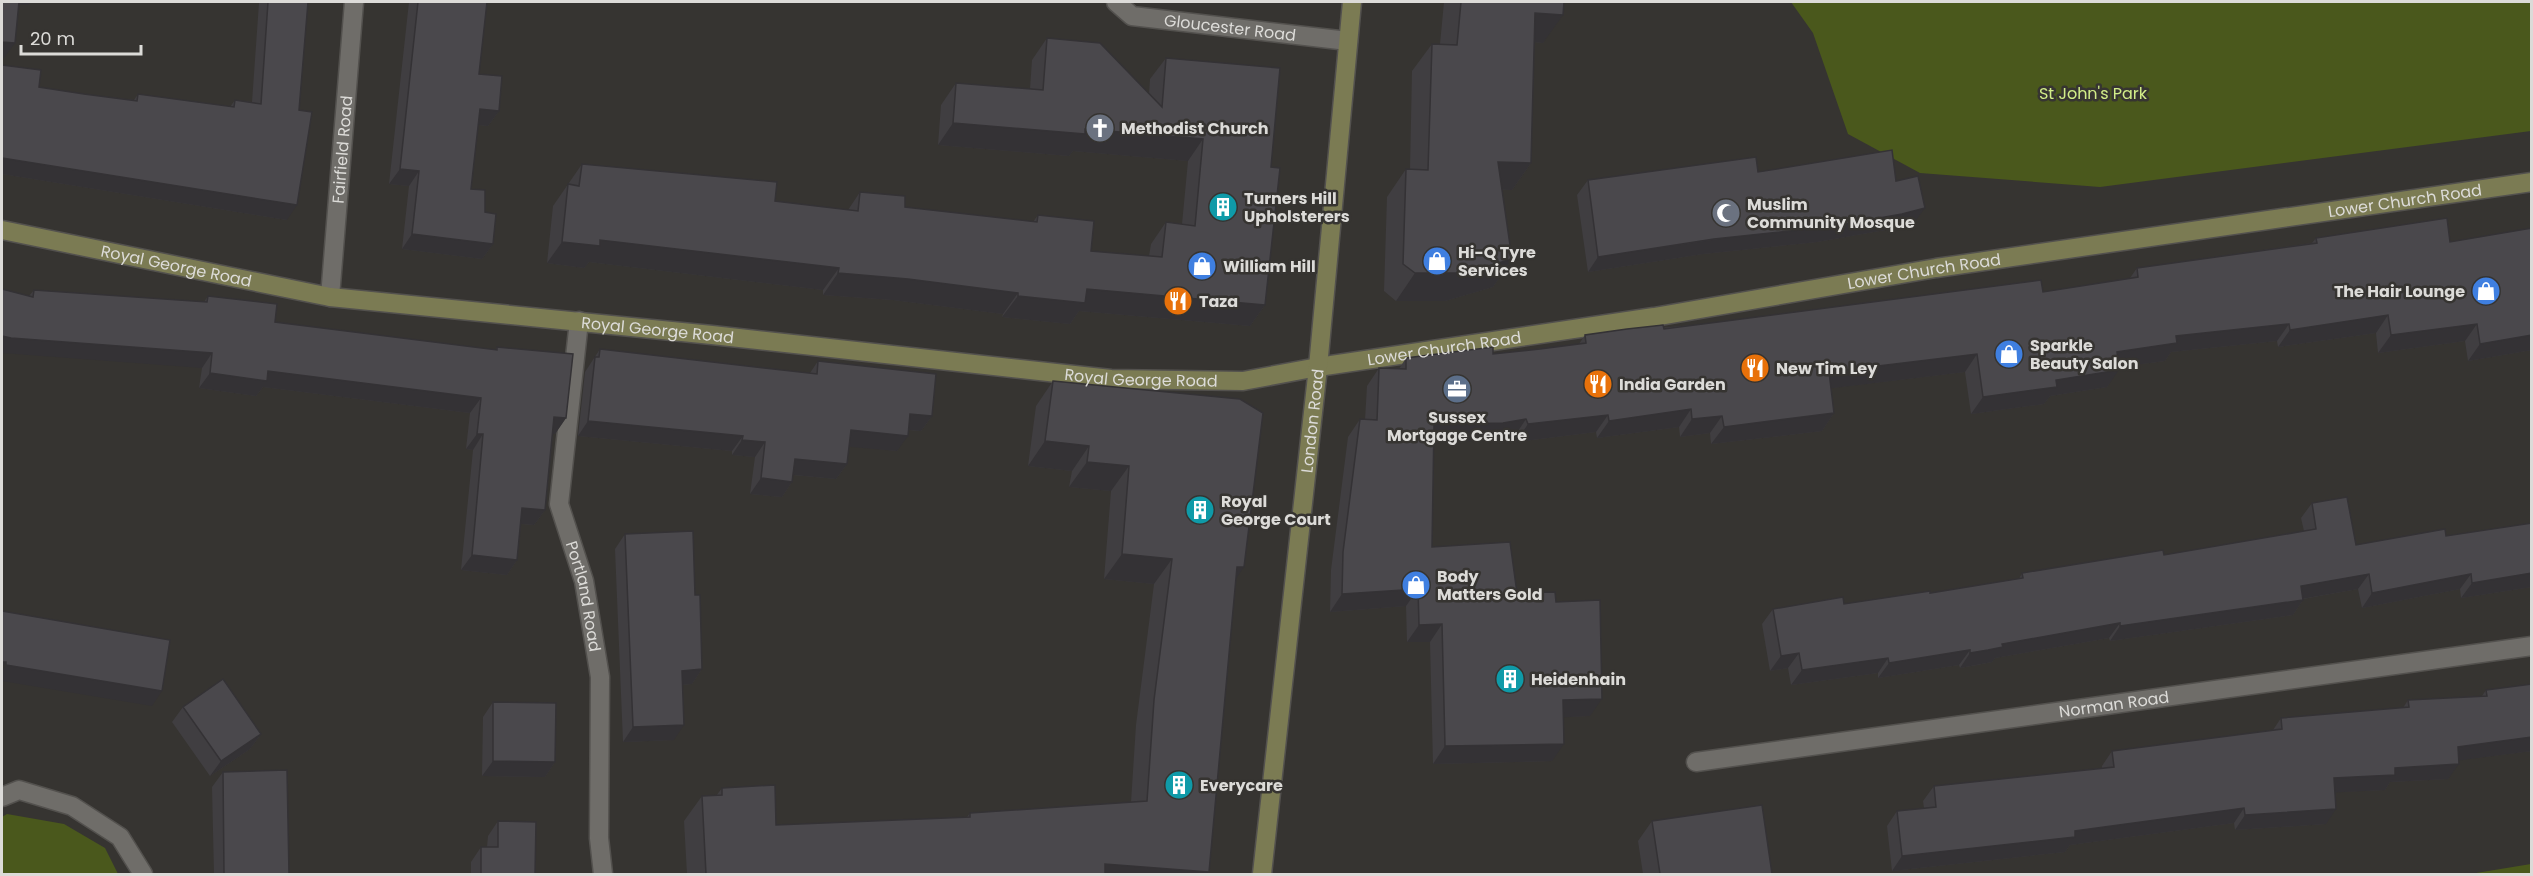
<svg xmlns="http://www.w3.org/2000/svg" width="2533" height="876" font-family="Poppins,sans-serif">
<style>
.green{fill:#4a581c}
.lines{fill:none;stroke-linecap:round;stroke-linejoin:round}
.street-casing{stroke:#53514e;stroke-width:21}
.secondary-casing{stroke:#53514e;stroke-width:21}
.street{stroke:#6f6d69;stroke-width:18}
.secondary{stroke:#7b7b53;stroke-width:18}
.wall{fill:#403e41}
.shaded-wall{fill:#343235}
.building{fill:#4a484c;stroke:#343235;stroke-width:1.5}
.labels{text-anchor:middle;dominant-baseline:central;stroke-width:5;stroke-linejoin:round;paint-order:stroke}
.street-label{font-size:16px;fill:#dcdbd8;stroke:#363431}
.park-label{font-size:16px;fill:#d2ed88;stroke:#363431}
.poi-label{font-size:16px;font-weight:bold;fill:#dcdbd8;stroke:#363431;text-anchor:start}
</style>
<rect width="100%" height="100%" fill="#363431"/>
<path class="green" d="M1791,2H2531V131L2100,187L1920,173L1848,134L1813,33Z
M7,814L64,824L105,848L118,874H2V817Z
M2531,864V874H2470Z"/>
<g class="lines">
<g class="street-casing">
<g id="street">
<path id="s1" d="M1116,2L1132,16L1348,41"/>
<path id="s2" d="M330,297L354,2"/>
<path id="s3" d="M579,321L559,504L584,581L600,677L599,838L603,874"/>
<path id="s4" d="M1696,762L2532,646"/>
<path d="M2,797L19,790L72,806L120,837L143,874"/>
</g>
</g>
<g class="secondary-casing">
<g id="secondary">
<path id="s5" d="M2,230L330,297L712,335L1111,379L1243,381L1318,367L1654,317L1936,268L2532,182"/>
<path id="s6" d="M1262,874L1318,367L1352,2"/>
</g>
</g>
<use href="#street" class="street"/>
<use href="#secondary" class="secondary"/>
</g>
<path class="wall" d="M224,2H308L287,220L2,174V65L39,87L84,94L134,100L138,94L230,107L235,100L252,102L259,3Z
M409,2H487L479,74L499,111L488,126L478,125L471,189L485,212L493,244L482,259L402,249L409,186L389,184Z
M1444,2H1564L1543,43L1534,42L1531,163L1512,190H1502L1512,259L1493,287L1445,301H1396L1384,291L1387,197L1406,169H1410L1412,71L1432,44H1440Z
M1047,38L1149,94L1150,79L1166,58L1271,167L1265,305L1250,326L1079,311L1070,324L1002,317L1003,314L893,300L823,295V290L589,262L584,268L547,263L553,206L582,164L775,201L848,210L860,192L905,207L1033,222L1038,215L1091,251L1149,256L1151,244L1166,222L1182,224L1188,161L1073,151L1069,156L938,145L941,105L956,83L1030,89L1032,60Z
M1758,172L1896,181L1914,223L1891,229L1817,242L1703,254L1588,272L1577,195L1588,180Z
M2316,238L2450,242L2532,350L2468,361L2465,341L2378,353L2376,333L2278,347L2277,341L2171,352L2165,361L2119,367L2107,387L2050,396L2044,404L1971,414L1965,372L1831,388L1834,413L1822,431L1711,444L1710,433L1680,437L1679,427L1597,438L1596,432L1516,442L1514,437L1491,441H1434L1432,547L1517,593L1556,602L1590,716L1563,717L1552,761L1433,764L1430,642H1407L1406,606L1330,612L1331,570L1348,437L1360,419L1365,420L1367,386L1379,368L1399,369L1406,358L1493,354L1579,344L1585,335L2043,292L2130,278L2137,268L2312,243Z
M34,290L204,302L208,296L275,322L495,350L497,347L566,418L555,434L553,433L545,510L534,525L521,524L517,560L507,575L461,570L473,450L466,449L470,413L263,387L256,396L199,388L202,368L29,296Z
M600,349L810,373L818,361L932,416L921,431L908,430L897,451L849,446L847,464L836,479L793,475L792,482L782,497L750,494L755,457L732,455V451L578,436L585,372Z
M1053,381L1236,579L1209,872L1208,874H687L684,821L702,796H716L722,788L776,825L967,817L970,813L1131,802L1136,725L1154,584L1104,579L1111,491L1069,487L1072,471L1028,466L1036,406Z
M2312,503L2356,545L2446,536L2532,523V587L2461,598L2460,589L2362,608L2358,589L2303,599V600L2293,615L2110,641L2109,638L1995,658L1992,662L1977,665L1960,668L1959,665L1878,678V673L1791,685L1788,668L1770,671L1762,624L1773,609L1844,604L1930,593L2019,579L2022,573L2164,555L2304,531L2301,518Z
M625,534L695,595L702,669L692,684L682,685L674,740L623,742L615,549Z
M2532,684V751L2459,760L2448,779L2390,782L2385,790L2335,792L2326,824L2235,830L2234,823L2070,845L2065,852L1892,871L1887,826L1897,811L1924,808L1923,801L1934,786L2102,768V766L2112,751L2273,730L2281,718L2403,708L2408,700L2482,696L2486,690Z
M493,702L555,762L545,777L482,776L483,717Z
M183,707L261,734L250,749L210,776L172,722Z
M223,772L289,874H214L212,787Z
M498,821L535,874H471V862L481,847H487L488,836Z
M1652,821L1772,874H1643L1638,841Z"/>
<path class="shaded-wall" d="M11,2H31L28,5L9,4Z
M1535,13L1563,15L1543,43L1516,40Z
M2,42L15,43L4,58H2Z
M480,109L499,111L488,126L469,124Z
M953,123L1085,129L1203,139L1188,161L1073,151L1069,156L938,145Z
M2,158L297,205L287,220L2,174Z
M1498,162L1531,163L1512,190L1479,189Z
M400,169L419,171L409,186L389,184Z
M1925,208L1914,223L1891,229L1817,242L1703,254L1588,272L1598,257Z
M412,234L493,244L482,259L402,249Z
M600,240L839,268L823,290L589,262L584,268L547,263L562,242Z
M1512,259L1493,287L1445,301H1396L1415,273Z
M838,273L908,279L1018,293L1003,314L893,300L823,295Z
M1087,289L1265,305L1250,326L1079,311L1070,324L1002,317L1018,296Z
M2388,315L2376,333L2278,347L2290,330Z
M2289,324L2277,341L2171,352L2165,361L2105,369L2117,352L2176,336Z
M2477,324L2465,341L2378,353L2391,335Z
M2532,335V350L2468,361L2480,344Z
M2,336L212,353L202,368L2,353Z
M1977,354L1965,372L1817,390L1829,372Z
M2119,370L2107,387L2050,396L2044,404L1971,414L1983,397L2056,380Z
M268,371L481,398L470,413L263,387L256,396L199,388L210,373Z
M1691,409L1679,427L1597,438L1609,421Z
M1834,413L1822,431L1711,444L1724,427Z
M910,414L932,416L921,431L900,429Z
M1608,415L1596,432L1516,442L1528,424Z
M1722,416L1710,433L1680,437L1692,419Z
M554,417L566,418L555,434L544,432Z
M1526,419L1514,437L1491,441L1422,442L1434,424Z
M588,421L743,436L732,451L578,436Z
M851,430L908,436L897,451L840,446Z
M477,434H483L473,450L466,449Z
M742,440L765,442L755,457L732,455Z
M1045,441L1089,446L1072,471L1028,466Z
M795,459L847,464L836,479L784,474Z
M1087,462L1129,466L1111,491L1069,487Z
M761,478L792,482L782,497L750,494Z
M522,508L545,510L534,525L512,523Z
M1122,554L1172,559L1154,584L1104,579Z
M472,555L517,560L507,575L461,570Z
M1237,567H1244L1227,592Z
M2532,573V587L2461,598L2472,583Z
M2369,574L2358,589L2290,601L2301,586Z
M2471,574L2460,589L2362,608L2372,593Z
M1418,589L1406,606L1330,612L1342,594Z
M2303,600L2293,615L2110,641L2120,626Z
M2120,623L2109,638L1995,658L1992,662L1960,668L1970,653L2002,644Z
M1442,624L1430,642H1407L1419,625Z
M1970,650L1959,665L1878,678L1889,663Z
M1799,653L1788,668L1770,671L1781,656Z
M1888,658L1878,673L1791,685L1802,670Z
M2,662H6L2,669Z
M6,665L162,691L152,706L2,681V670Z
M702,669L692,684L671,686L682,671Z
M1602,699L1590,716L1551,718L1563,700Z
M684,725L674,740L623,742L633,727Z
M261,734L250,749L210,776L221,761Z
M2532,737V751L2447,762L2458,747Z
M1564,744L1552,761L1433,764L1445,746Z
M493,761L555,762L545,777L482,776Z
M2459,764L2448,779L2390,782L2385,790L2324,793L2334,778L2395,768Z
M2244,808L2234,823L2070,845L2065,852L1892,871L1902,856L2075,831Z
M2336,809L2326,824L2235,830L2245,815Z
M1105,864L1209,872L1208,874H1097Z"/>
<path class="building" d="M2,2H19L15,43L2,42Z
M268,2H308L299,110L312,112L297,205L2,158V65L41,70L39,87L84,94L137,101L138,94L234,107L235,100L261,104Z
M418,2H487L479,74L502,76L499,111L480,109L471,189L485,190V212L496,214L493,244L412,234L419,171L400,169Z
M1461,2H1564L1563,15L1535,13L1531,163L1498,162L1512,259L1464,273H1415L1403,264L1406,169L1428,170L1432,44L1457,45Z
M1047,38L1100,43L1162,107L1166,58L1280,68L1271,167L1280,168L1265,305L1087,289L1085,303L1018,296V293L908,279L838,273L839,268L600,240V246L562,242L568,184L579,186L582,164L777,182L775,201L858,211L860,192L905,196V207L1037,222L1038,215L1094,221L1091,251L1162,257L1166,222L1195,226L1203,139L1085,129V134L953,123L956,83L1043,90Z
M1892,150L1896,181L1918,176L1925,208L1902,214L1828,227L1714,239L1598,257L1588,180L1756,157L1758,172Z
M2447,218L2450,242L2532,228V335L2480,344L2477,324L2391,335L2388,315L2290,330L2289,324L2176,336L2177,343L2117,352L2119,370L2056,380L2057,387L1983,397L1977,354L1829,372L1834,413L1724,427L1722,416L1692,419L1691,409L1609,421L1608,415L1528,424L1526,419L1503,423L1434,424L1432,547L1510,542L1517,593L1555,592L1556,602L1600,600L1602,699L1563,700L1564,744L1445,746L1442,624L1419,625L1418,589L1342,594L1343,552L1360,419L1377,420L1379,368L1406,369V358L1493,347V354L1540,349L1586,343L1585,335L1627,329L1663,325L1664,329L1726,321L2041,280L2043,292L2138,277L2137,268L2317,243L2316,238Z
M2,289L33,297L34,290L207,302L208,296L277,304L275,322L497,350V347L573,354L566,418L554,417L545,510L522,508L517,560L472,555L483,434H477L481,398L268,371L267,381L210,373L212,353L11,338L2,336Z
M600,349L817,374L818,361L936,374L932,416L910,414L908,436L851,430L847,464L795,459L792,482L761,478L765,442L742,440L743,436L588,421L595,357H599Z
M1053,381L1240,399L1263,413L1244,567H1237L1209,872L1105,864V874H706L702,796L722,795V788L775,785L776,825L970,817V813L1147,801L1154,700L1172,559L1122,554L1129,466L1087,462L1089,446L1045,441Z
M2347,497L2356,545L2445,529L2446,536L2532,523V573L2472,583L2471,574L2372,593L2369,574L2301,586L2303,600L2120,626V623L2002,644L2003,647L1988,650L1970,653V650L1889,663L1888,658L1802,670L1799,653L1781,656L1773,609L1843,597L1844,604L1930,591V593L2023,578L2022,573L2163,550L2164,555L2316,529L2312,503Z
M693,531L695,595H700L702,669L682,671L684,725L633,727L625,534Z
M2,611L170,640L162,691L6,665V662H2Z
M223,679L261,734L221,761L183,707Z
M2532,684V737L2458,747L2459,764L2395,768V775L2334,778L2336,809L2245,815L2244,808L2075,831V837L1902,856L1897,811L1936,807L1934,786L2114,767L2112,751L2282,729L2281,718L2409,707L2408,700L2487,696L2486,690Z
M493,702L556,703L555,762L493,761Z
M287,770L289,874H224L223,772Z
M1762,805L1772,874H1660L1652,821Z
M498,821L536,822L535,874H481V847H498Z"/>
<defs>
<g id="church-disc" transform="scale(1.5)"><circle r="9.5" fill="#6b7280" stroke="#363431"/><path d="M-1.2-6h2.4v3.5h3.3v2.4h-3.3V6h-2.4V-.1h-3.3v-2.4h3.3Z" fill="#fff"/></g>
<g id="building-disc" transform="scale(1.5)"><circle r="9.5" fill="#0f9aa8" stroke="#363431"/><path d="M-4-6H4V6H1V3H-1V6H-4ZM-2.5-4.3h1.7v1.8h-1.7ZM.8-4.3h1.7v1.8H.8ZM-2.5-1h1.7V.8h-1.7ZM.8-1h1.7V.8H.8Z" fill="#fff"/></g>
<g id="mosque-disc" transform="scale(1.5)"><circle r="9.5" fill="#6b7280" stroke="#363431"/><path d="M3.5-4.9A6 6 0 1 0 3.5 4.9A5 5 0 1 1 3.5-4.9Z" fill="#fff"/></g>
<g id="shop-disc" transform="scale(1.5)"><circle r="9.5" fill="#3f7fe0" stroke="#363431"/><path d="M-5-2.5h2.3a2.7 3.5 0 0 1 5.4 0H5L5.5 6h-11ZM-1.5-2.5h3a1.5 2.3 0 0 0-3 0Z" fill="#fff"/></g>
<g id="restaurant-disc" transform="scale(1.5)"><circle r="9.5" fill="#e8710a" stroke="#363431"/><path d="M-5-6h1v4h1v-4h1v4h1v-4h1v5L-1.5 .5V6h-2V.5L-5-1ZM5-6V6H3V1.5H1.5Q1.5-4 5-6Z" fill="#fff"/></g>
<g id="office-disc" transform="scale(1.5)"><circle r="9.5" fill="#5c6f8a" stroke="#363431"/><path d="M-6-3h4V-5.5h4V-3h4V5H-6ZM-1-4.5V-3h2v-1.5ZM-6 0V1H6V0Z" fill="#fff"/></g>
</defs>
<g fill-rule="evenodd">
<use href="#church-disc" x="1100" y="128"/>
<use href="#building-disc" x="1223" y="207"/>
<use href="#mosque-disc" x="1726" y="213"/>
<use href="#shop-disc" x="1437" y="261"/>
<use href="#shop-disc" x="1202" y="266"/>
<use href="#shop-disc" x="2486" y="291"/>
<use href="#restaurant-disc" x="1178" y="301"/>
<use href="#shop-disc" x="2009" y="354"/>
<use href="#restaurant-disc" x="1755" y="368"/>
<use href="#restaurant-disc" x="1598" y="384"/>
<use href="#office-disc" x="1457" y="389"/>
<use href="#building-disc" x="1200" y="510"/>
<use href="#shop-disc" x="1416" y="585"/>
<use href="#building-disc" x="1510" y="679"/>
<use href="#building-disc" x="1179" y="785"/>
</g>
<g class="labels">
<g class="street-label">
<text stroke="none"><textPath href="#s1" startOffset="120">Gloucester Road</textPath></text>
<text stroke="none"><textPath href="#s2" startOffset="148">Fairfield Road</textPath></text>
<text stroke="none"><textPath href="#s5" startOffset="2428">Lower Church Road</textPath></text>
<text stroke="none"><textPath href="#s5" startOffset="178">Royal George Road</textPath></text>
<text stroke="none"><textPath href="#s5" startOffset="1942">Lower Church Road</textPath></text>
<text stroke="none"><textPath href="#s5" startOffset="664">Royal George Road</textPath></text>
<text stroke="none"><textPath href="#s5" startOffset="1456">Lower Church Road</textPath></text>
<text stroke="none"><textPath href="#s5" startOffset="1150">Royal George Road</textPath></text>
<text stroke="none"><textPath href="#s6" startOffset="456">London Road</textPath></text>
<text stroke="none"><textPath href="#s3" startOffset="280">Portland Road</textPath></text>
<text stroke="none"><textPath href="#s4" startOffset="422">Norman Road</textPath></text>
</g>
<g class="park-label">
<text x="2093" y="93">St John's Park</text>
</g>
<g class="poi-label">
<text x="1121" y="128">Methodist Church</text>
<text x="1244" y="198">Turners Hill<tspan x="1244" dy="18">Upholsterers</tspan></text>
<text x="1747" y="204">Muslim<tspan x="1747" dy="18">Community Mosque</tspan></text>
<text x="1458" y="252">Hi-Q Tyre<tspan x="1458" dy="18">Services</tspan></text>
<text x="1223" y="266">William Hill</text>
<text x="2465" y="291" text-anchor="end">The Hair Lounge</text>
<text x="1199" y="301">Taza</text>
<text x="2030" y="345">Sparkle<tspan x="2030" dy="18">Beauty Salon</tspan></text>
<text x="1776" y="368">New Tim Ley</text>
<text x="1619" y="384">India Garden</text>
<text x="1457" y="417" text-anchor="middle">Sussex<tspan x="1457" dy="18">Mortgage Centre</tspan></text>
<text x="1221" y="501">Royal<tspan x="1221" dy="18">George Court</tspan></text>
<text x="1437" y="576">Body<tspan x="1437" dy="18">Matters Gold</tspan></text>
<text x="1531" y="679">Heidenhain</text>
<text x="1200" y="785">Everycare</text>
</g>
</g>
<rect width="2533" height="876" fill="none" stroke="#dcdbd8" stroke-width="6"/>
<path d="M21 45v9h120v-9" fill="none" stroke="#dcdbd8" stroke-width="3"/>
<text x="30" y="45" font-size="18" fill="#dcdbd8" stroke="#363431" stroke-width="4.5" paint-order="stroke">20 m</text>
</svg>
